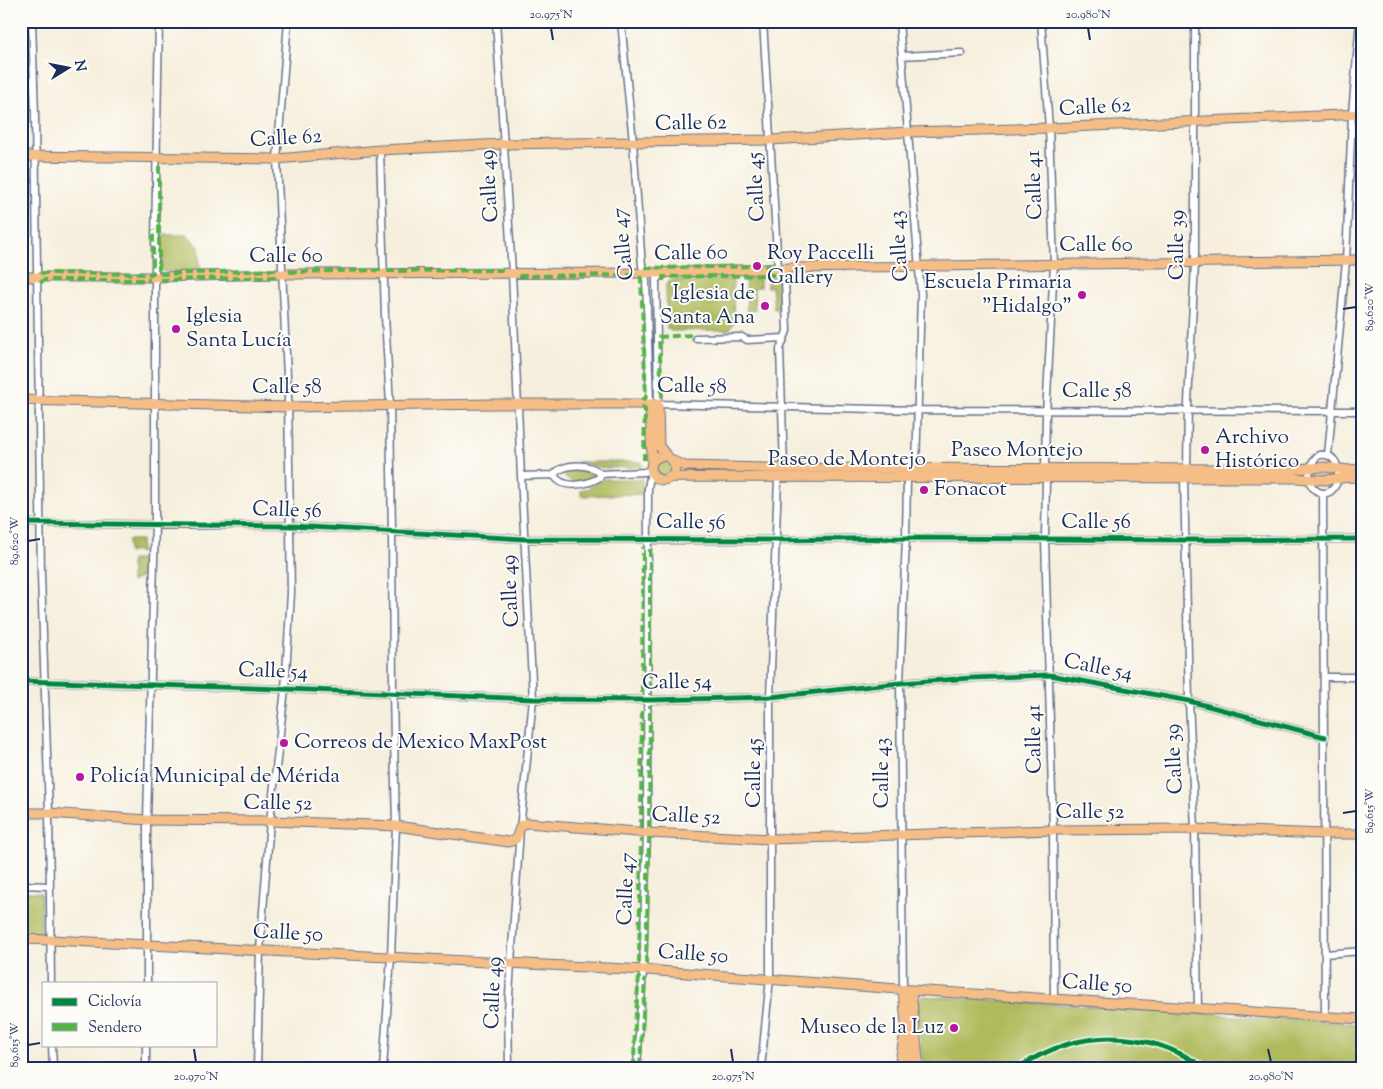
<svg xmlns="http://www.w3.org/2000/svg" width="1383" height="1089" font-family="'Sorts Mill Goudy',serif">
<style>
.green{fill:#afba5c;stroke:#65745d}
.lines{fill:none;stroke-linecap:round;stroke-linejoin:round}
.minor-casing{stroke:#68728a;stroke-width:9}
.major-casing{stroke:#68728a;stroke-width:11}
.minor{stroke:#fff;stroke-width:6}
.major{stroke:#f6be87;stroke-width:9}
.quiet{stroke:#55b248;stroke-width:4;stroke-dasharray:8 4;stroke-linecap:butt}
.cycleway-casing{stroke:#fdfcf7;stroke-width:8}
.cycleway{stroke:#00873e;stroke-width:5}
.ticks{fill:none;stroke:#1b2f5e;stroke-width:2}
.poi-dot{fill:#b5179e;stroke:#fdfcf7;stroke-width:2}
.labels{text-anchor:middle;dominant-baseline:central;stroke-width:4;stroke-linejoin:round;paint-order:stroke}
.street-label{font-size:21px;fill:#1b2f5e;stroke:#fdfcf7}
.poi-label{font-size:21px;fill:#1b2f5e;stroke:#fdfcf7;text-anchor:start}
.neatline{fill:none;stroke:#1b2f5e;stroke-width:2}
.ticks-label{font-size:12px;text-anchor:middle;fill:#1b2f5e}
</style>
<rect width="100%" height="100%" fill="#fdfcf7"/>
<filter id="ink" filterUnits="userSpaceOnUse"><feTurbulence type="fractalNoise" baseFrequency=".02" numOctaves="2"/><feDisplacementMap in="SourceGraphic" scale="10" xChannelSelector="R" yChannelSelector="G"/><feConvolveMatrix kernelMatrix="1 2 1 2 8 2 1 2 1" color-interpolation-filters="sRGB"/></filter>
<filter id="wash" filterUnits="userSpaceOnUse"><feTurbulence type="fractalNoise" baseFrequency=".0096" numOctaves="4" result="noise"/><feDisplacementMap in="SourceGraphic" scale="20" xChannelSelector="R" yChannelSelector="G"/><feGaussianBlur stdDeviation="1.12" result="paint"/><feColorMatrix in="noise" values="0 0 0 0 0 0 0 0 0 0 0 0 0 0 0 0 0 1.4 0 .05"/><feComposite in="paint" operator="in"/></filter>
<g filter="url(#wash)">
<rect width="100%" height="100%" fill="#f6efdd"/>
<path class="green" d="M161,235H188L199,247L200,271L164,272L161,270Z
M760,278V287L754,288L755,310L747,311L745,281L748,279Z
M767,278H777L780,280L781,309H774L772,287H767Z
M730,279L733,281V291L731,292V295L733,292L734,323L729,330L671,331L667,328L666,284L670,280Z
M655 467a8 8 0 1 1 16 0a8 8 0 1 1-16 0Z
M576,462H642V467L604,468Z
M585,469L592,471L594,475C587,483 569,484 563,475L568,470Z
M604,479H642V494L581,496V490L590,488V487Z
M128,540H141V553L135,551L128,553Z
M131,560H140V563H144V568L146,569V575H141V578H137V580H133V582H131Z
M21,891L41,893V931L40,933L21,932Z
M922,996L1222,1014V1015L1362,1024V1068H923L917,1006Z"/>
</g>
<g filter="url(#ink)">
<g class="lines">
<g class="minor-casing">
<path id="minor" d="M32,21L35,115L41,575L49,813L51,983
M496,21L512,273L521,476L533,699L520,829L511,963L508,1012L509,1068
M621,21L633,142L642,266L646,280L650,404
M763,21L778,269L785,280L787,331L780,349L784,468
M899,21L921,294L916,468
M1041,21L1049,128L1054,264L1046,415L1045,468
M902,56L962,53
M380,150L385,316L390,405L392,532L393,694L396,826L391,957L383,1068
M662,273L656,280L658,404L918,410L1362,411
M696,338L742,337L747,340L784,338
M1319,455C1347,450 1342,501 1319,492C1304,486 1308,462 1319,455Z
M1328,455L1346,261L1352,114L1360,21
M1187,469L1188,403L1195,263V21
M554,475C562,490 588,485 600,477V474
M521,476L554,475C561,463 592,462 600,474L644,472L651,470
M1046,478L1045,539L1053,830L1054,1000
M1184,478L1189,701L1195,829L1198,1009
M1323,493L1325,1018
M21,523L291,526L524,539L777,540L906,538L1186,540L1362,539
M1324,677H1362
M21,681L285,689L533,699L650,700L770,697L900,683L972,678L1050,675L1189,701L1325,737
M21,885L49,886
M1325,954L1362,951
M147,983V820L155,524V241L159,21
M903,990L900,683L906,538L907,478
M52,1045L53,1068
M146,1068V1045
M257,1068L260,950L270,821L285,689L291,593L288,398L277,159L288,21
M637,1068L643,970L647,832L648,488L651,471
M761,1068L770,978V697L778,478"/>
</g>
<g class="major-casing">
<path id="major" d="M21,156L277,159L380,150L503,144L770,140L908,132L1049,128L1362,114
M21,277H155L283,274L652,273L791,268L1362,260
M21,400L288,407L494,404H658L659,446L667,456
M650,404L652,463
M651 468a12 12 0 1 1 24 0a12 12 0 1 1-24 0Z
M673,461L685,466L767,468L1295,469L1324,467L1349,470L1362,469
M670,477L1295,478L1325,480L1350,477L1362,478
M21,813H49L147,820L270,821L396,826L509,842L516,839L521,825L527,823L649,833L771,839L1053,830L1195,829L1324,834H1362
M21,939L51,940L646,970L911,990L1362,1019
M903,990L910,1068
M911,990L919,1068
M899,1068L904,1038"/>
</g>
<use href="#minor" class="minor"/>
<use href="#major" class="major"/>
<path class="quiet" d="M159,166V273L163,274L276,270
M645,266L648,268L768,266L775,263
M387,271L507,270
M40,272L42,273L151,274L153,273V229
M289,272L381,270
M21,273H31
M519,276L634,275L641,278L646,397L642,400
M21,280L33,281
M160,280L279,277
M663,281V277L776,275
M40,283L44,280H150
M662,397L659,337L693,335
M642,406L645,410L644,460
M650,549V695
M642,693L643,547
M641,827L642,707
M649,828L650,705
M639,963L641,839
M646,964L649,837
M640,1066L645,978
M634,1068L635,1026L639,976"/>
<g class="cycleway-casing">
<path id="cycleway" d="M21,523L291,526L524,539L777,540L906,538L1186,540L1362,539
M21,681L285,689L533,699L650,700L770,697L900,683L972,678L1050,675L1189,701L1325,737
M1018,1068C1077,1028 1146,1028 1205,1068"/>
</g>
<use href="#cycleway" class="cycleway"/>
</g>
</g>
<path class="ticks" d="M551,28L553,40M1088,28L1090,40M1343,309L1356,307M28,541L40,539M1343,813L1356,811M28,1045L40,1043M194,1049L196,1062M731,1049L733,1062M1268,1049L1271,1062"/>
<g class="poi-dot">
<circle cx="757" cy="266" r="5"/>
<circle cx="1082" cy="295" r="5"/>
<circle cx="765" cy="306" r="5"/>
<circle cx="176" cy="329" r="5"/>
<circle cx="1205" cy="450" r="5"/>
<circle cx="924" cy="490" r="5"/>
<circle cx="284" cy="743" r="5"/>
<circle cx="80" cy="777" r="5"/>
<circle cx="954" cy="1028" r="5"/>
</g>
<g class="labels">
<g class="street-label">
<text transform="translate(1095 108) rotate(-3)">Calle 62</text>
<text transform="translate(691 124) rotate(-1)">Calle 62</text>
<text transform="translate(286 139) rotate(-3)">Calle 62</text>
<text transform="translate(1035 185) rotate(-92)">Calle 41</text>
<text transform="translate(490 186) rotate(-94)">Calle 49</text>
<text transform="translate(757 187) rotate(-93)">Calle 45</text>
<text transform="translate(624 244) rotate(-96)">Calle 47</text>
<text transform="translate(1178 245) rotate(-90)">Calle 39</text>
<text transform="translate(900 246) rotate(-94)">Calle 43</text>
<text x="1096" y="246">Calle 60</text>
<text transform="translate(691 254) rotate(-1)">Calle 60</text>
<text x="286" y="257">Calle 60</text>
<text transform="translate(692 387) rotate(1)">Calle 58</text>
<text x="287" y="388">Calle 58</text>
<text x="1097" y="392">Calle 58</text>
<text x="1017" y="451">Paseo Montejo</text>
<text x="847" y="460">Paseo de Montejo</text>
<text transform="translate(287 511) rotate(2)">Calle 56</text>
<text transform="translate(691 523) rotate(1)">Calle 56</text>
<text x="1096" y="523">Calle 56</text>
<text transform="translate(511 591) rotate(-93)">Calle 49</text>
<text transform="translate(1098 668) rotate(11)">Calle 54</text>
<text transform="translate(273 672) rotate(2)">Calle 54</text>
<text transform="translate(677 683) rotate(-1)">Calle 54</text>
<text transform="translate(1035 739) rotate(-91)">Calle 41</text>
<text transform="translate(1175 759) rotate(-93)">Calle 39</text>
<text transform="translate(755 773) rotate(-90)">Calle 45</text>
<text transform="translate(883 773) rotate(-90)">Calle 43</text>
<text transform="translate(278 804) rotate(1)">Calle 52</text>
<text x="1090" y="813">Calle 52</text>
<text transform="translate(686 817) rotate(3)">Calle 52</text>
<text transform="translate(627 889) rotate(-88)">Calle 47</text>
<text transform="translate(288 934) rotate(3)">Calle 50</text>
<text transform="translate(693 955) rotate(4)">Calle 50</text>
<text transform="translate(1097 985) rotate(4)">Calle 50</text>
<text transform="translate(494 993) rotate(-88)">Calle 49</text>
</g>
<g class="poi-label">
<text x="767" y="254">Roy Paccelli<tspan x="767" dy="24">Gallery</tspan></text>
<text x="1072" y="283" text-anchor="end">Escuela Primaria<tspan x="1072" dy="24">"Hidalgo"</tspan></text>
<text x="755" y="294" text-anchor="end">Iglesia de<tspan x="755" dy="24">Santa Ana</tspan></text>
<text x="186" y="317">Iglesia<tspan x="186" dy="24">Santa Lucía</tspan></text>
<text x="1215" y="438">Archivo<tspan x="1215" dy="24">Histórico</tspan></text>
<text x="934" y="490">Fonacot</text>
<text x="294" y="743">Correos de Mexico MaxPost</text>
<text x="90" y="777">Policía Municipal de Mérida</text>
<text x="944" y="1028" text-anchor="end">Museo de la Luz</text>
</g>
</g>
<rect width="1383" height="1089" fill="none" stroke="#fdfcf7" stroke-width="55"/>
<rect x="42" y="982" width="175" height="65" fill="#fdfcf7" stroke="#a3aaba"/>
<rect x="52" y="998" width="25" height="8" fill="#00873e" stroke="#a3aaba"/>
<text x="88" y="1006" font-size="15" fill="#1b2f5e">Ciclovía</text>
<rect x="52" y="1023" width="25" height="8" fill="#55b248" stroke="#a3aaba"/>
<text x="88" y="1032" font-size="15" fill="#1b2f5e">Sendero</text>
<g transform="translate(68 68) rotate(80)" stroke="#fdfcf7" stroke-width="4" paint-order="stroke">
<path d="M0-4L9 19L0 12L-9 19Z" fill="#1b2f5e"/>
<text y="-8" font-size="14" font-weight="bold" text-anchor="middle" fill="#1b2f5e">N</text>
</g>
<rect x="28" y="28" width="1328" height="1034" class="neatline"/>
<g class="ticks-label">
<text x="551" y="18">20.975°N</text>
<text x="1088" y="18">20.980°N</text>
<text transform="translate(1369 307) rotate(-90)" y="4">89.620°W</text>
<text transform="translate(14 541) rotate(-90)" y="4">89.620°W</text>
<text transform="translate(1369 811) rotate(-90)" y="4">89.615°W</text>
<text transform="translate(14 1045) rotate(-90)" y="4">89.615°W</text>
<text x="196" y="1080">20.970°N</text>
<text x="733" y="1080">20.975°N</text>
<text x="1271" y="1080">20.980°N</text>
</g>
</svg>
